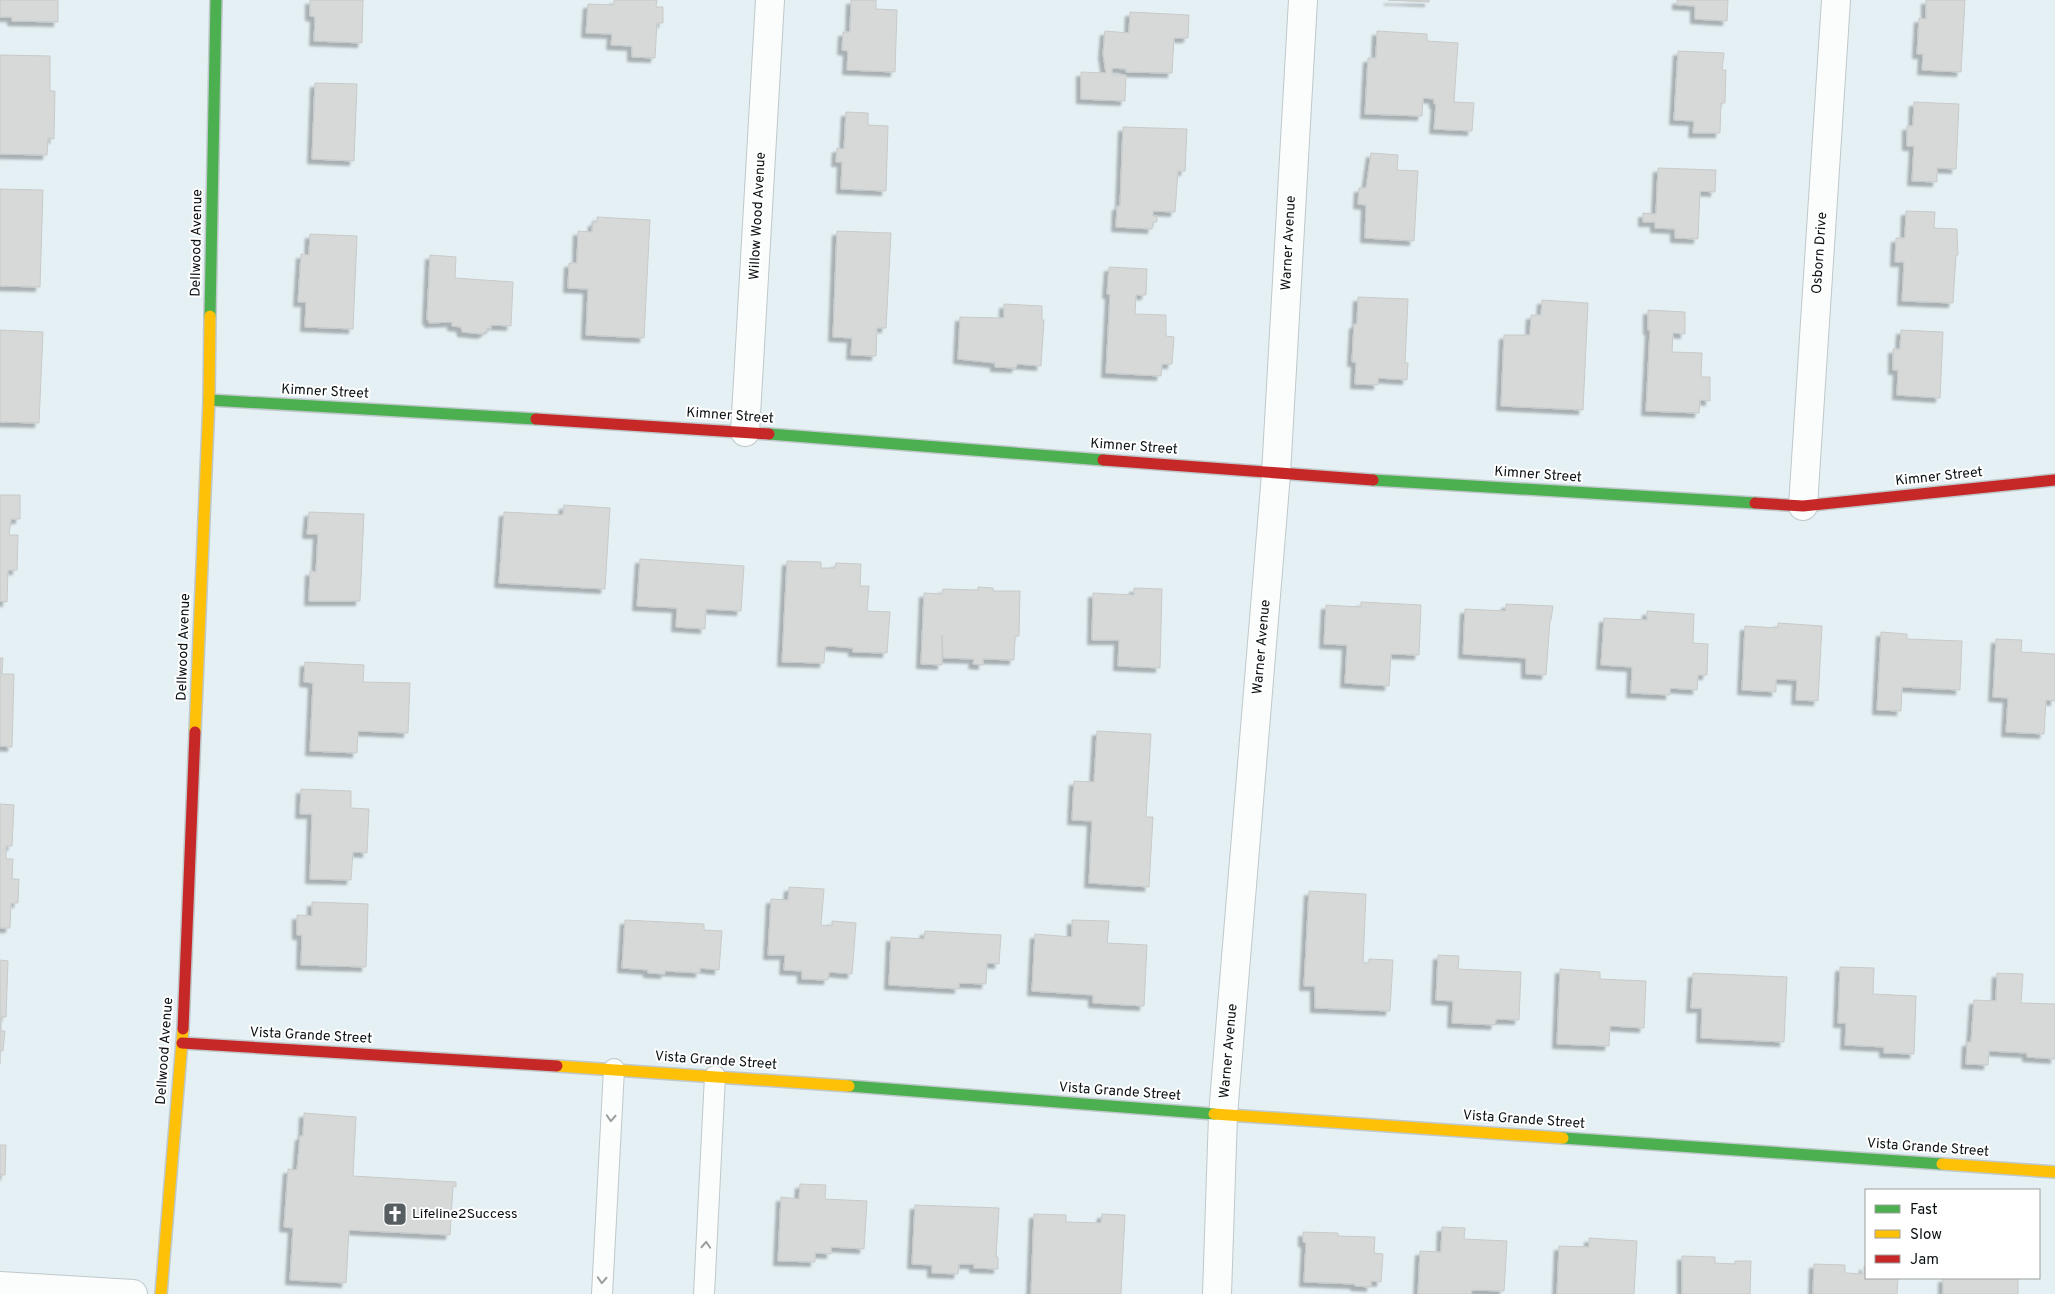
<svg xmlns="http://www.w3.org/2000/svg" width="2055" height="1294" font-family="Overpass,sans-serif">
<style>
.building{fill:#d7d9d8;stroke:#c7cac9;filter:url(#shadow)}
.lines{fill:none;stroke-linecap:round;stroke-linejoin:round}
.lane-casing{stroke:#bfc8cb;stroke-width:22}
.street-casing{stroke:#bfc8cb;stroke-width:30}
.fast-casing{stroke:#bfc8cb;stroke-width:14}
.slow-casing{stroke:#bfc8cb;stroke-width:14}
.jam-casing{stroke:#bfc8cb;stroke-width:14}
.lane{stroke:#fbfdfd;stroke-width:20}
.street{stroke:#fbfdfd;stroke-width:28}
.fast{stroke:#4caf50;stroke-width:11}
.slow{stroke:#ffc107;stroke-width:11}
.jam{stroke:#c62828;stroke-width:11}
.oneway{stroke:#9a9e9f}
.labels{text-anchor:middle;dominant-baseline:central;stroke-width:4;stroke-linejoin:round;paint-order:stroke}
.street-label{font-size:14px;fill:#091012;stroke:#fff}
.poi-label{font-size:14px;fill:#091012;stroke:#fff;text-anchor:start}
</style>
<defs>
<filter id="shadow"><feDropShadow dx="-4.5" dy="4.5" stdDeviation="1" flood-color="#0004"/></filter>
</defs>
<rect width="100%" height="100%" fill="#e5f0f4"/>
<path class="building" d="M0,0H58V22L12,21V17H0Z
M310,0H363L362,43L314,41L315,17L310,16Z
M614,0H657L656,7H663V23H657L655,58L632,57V46L611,45L612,34L586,33L588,4L614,5Z
M851,0H876V9L897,10L895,72L847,70L848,51L842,50L843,32H850Z
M1388,0H1429V2Z
M1677,0H1728L1727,21L1695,19V6L1677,5Z
M1926,0H1965L1961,72L1922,70L1923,54H1917L1919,18L1926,19Z
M1130,12L1189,15L1188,38H1174L1172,73L1126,72V69L1112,68V75H1126L1125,101L1081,99V72L1106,73L1103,54L1105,31L1129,33Z
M1377,31L1427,34V41L1458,43L1454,102L1474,103L1472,131L1434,129L1436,104H1434V99L1423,98L1422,116L1365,114L1368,58H1376Z
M1678,51L1724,53L1722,70H1726L1725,103H1721L1720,133H1693L1694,121L1674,120Z
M0,55L50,56V91H55L54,139L48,138L47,155L0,154Z
M315,83L357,84L354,161L312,159Z
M1914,102L1959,104L1956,169L1937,168V182L1912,181L1914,146H1907V126H1913Z
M846,112L868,113V125L888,126L886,191L841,189L842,162H836L837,148L844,149Z
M1123,127L1187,129L1185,171H1178L1175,212L1153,211V216H1157V222H1153L1152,229L1116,227L1117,206H1120Z
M1371,153L1398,155L1397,170L1418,171L1414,241L1365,238L1366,205L1358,204L1359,188H1366Z
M1658,168L1716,170L1715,192L1700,191L1698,239L1675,238V229L1655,228V222H1643V213L1656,214Z
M0,189L43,190L40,287L0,286Z
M1906,211L1935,212L1934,228L1957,229L1958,255H1956L1953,303L1902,301L1904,262H1895L1896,238H1905Z
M597,217L650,220L644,338L586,335L588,289L568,288L569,263H577L578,231L592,232L593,222H597Z
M837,231L891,233L886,328H877L876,356L851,355L852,338L833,337Z
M310,234L357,236L353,329L305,327L306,302H298L301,254L309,255Z
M430,255L456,257L455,278L513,282L511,326L491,325V329L487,328V331L482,334L462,332L461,327L452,326V322L429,323V320H427Z
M1109,267L1147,269L1146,295H1136L1135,314L1166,315V336L1174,337L1172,364H1162L1161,376L1106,373L1110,294H1107Z
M1358,297L1408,299L1405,363H1408L1407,380L1378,378V385L1355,384L1356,362H1352L1354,324H1357Z
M1542,300L1588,303L1583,410L1501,406L1504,335H1530L1531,315H1541Z
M1004,304L1042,306V320H1044L1041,366L1017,364L1016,368L995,367V363L958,359L960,317L1004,318Z
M1648,310L1685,312V334L1673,333L1672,352L1702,353L1701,377H1710V401L1700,400L1699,413L1646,411L1650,330H1648Z
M0,330L43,332L39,423L0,422Z
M1901,330L1943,332L1940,398L1897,395L1898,370H1893V349H1900Z
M0,495H20V519H11L9,535H18L17,570H8L7,602L0,601Z
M564,505L610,508L605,589L499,583L504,512L563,515Z
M309,512L364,514L360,601H309L310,571L316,572L318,534H307Z
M640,559L744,566L741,611L706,609L705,629L676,627L677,608L637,606Z
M787,561L821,562V568H835L836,563L861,564L860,586H869L867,611L890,612L887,653L853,652V648L830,646L825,647L824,663L782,662Z
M978,587L993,588V591H1020L1019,636H1015L1014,660L983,659V665L973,664L974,659L943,658L942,635V665L921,664L924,593L942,594L943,589L978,590Z
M1134,588L1162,589L1160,668L1118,666L1119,640H1092L1093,593L1134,595Z
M1361,602L1421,605L1419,655L1391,654L1389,686L1345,683L1347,645L1324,644L1326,605L1361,607Z
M1506,604L1553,606L1551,620H1550L1546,675L1526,674V658L1463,654L1465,609L1506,611Z
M1647,611L1694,614L1693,643L1708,644L1707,675H1698L1697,690L1670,688V695L1631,693L1632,667L1601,665L1604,618L1647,620Z
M1778,623L1822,626L1818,701L1796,700L1797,680L1776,679V692L1742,690L1745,626L1778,628Z
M1881,632L1907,634V639L1962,641L1960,690L1902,687L1901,711L1877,710Z
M1996,639L2022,640L2021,652L2055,654V701L2046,700L2044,734L2006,732L2008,698L1993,697Z
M0,658H3L2,674H14L12,747L0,746Z
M305,662L364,665L363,682L410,683L408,733L358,731L357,753L310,751L313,683L304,682Z
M1097,731L1151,734L1146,817H1153L1149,887L1089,883L1092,821L1072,820L1074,781L1094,782Z
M301,789L351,791V808L369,809L367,853L353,852L351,880L310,879L312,814H300Z
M0,804L14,805L12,846H6V859H13L12,879H19L18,903H11L10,928H0Z
M789,887L824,889L821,925L832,926V921L856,923L852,974L829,972L828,980L802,979V971L784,970L785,955H768L771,899L788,900Z
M1309,891L1366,894L1363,963H1369V959L1393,960L1390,1011L1315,1008V986H1304Z
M312,902L368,904L366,967L301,965L302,935H297V915L312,916Z
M625,920L704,924V930L722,931L719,970L700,968V973L665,971V974L648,973V970L622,968Z
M1072,920L1109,921L1107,943L1147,945L1144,1006L1093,1003V995L1032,991L1035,934L1072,937Z
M925,931L1001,935L999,964L987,963L986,984L959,983V989L889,985L891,937L924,939Z
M1438,955L1459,956L1458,969L1521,972L1519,1020L1496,1019L1495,1025L1452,1023L1453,1001L1436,1000Z
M0,960L8,961L6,1017H1V1031H5L3,1051H0V1064Z
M1840,967L1874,968L1873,994L1916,996L1914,1054L1884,1053V1047L1845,1045L1846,1023H1838Z
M1560,969L1600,972V979L1646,981L1644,1028L1610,1026L1609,1046L1557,1044Z
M1693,973L1787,977L1784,1042L1701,1038L1702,1008H1691Z
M1997,973L2023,974L2021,1003L2055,1004V1059L2027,1057V1053L1989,1051L1988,1065L1966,1064L1967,1042H1971L1974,1000L1996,1001Z
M304,1113L356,1117L353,1176L456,1182V1187L453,1186L450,1235L349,1230L346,1283L290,1280L293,1228L284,1227L288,1169L297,1170L300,1136H303Z
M0,1145H6L5,1175H0Z
M800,1184L826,1185L825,1199L867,1201L864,1249L831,1247V1254L815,1253V1262L778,1261L781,1197L799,1199Z
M915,1205L999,1208L996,1257H998V1269L974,1268V1264H959L958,1274L932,1273V1265L912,1264Z
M1034,1214L1066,1215V1222L1101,1223L1102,1214L1125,1215L1121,1294H1031Z
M1442,1227L1465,1228L1464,1239L1507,1241L1504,1291L1472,1290L1471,1294H1418L1420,1251L1441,1252Z
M1303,1232L1338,1233V1236L1375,1237L1374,1253L1383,1254L1381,1282L1371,1281V1287L1355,1286V1284L1304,1282L1306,1243L1303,1242Z
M1589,1238L1637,1241L1634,1294H1557L1559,1246L1589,1247Z
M1682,1256L1715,1257V1263L1735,1264V1261H1751L1750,1294H1682Z
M1814,1264L1845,1265V1273L1864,1274V1266H1866V1278H1898L1897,1294H1813Z
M1943,1278H2018V1294H1943Z"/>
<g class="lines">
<g class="lane-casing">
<path id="lane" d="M602,1294L614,1069
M704,1294L715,1076"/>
</g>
<g class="street-casing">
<path id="street" d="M745,432L770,0
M1803,506L1836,0
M0,1286L133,1294
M1217,1294L1223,1115L1276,474L1303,0"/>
</g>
<g class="fast-casing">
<path id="fast" d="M210,316L216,0
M209,400L536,419
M769,434L1103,460
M1373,480L1755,503
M849,1086L1214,1114
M1563,1138L1942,1164"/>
</g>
<g class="slow-casing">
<path id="slow" d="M195,732L209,400L210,316
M557,1066L849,1086
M1214,1114L1563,1138
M1942,1164L2055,1172
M161,1294L183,1029"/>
</g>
<g class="jam-casing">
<path id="jam" d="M536,419L769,434
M1103,460L1373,480
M1755,503L1803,506L2055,480
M183,1029L195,732
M182,1043L557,1066"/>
</g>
<use href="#lane" class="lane"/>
<use href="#street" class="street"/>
<use href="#fast" class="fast"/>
<use href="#slow" class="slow"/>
<use href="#jam" class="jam"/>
</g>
<defs><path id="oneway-chevron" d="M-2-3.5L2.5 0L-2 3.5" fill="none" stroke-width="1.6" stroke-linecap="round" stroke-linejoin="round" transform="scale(1.25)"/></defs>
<g class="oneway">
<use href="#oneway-chevron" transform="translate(611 1118) rotate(93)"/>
<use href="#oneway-chevron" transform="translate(706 1245) rotate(-87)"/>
<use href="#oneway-chevron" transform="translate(602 1280) rotate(93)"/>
</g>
<defs>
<g id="church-square" transform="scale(1.25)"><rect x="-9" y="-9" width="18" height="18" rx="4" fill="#565e61" stroke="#fff"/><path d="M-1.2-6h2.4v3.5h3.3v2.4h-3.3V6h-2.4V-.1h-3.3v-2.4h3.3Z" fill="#fff"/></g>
</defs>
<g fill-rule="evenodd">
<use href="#church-square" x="395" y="1214"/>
</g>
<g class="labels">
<g class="street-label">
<text transform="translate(758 216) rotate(-87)">Willow Wood Avenue</text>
<text transform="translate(197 243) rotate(-89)">Dellwood Avenue</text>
<text transform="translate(1289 243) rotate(-87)">Warner Avenue</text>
<text transform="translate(1820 253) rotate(-86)">Osborn Drive</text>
<text transform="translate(325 392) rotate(3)">Kimner Street</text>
<text transform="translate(730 416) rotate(4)">Kimner Street</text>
<text transform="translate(1134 447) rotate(4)">Kimner Street</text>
<text transform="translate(1538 475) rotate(4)">Kimner Street</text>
<text transform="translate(1939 477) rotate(-6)">Kimner Street</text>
<text transform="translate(184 647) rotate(-88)">Dellwood Avenue</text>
<text transform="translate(1262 647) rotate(-85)">Warner Avenue</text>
<text transform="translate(311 1036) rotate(3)">Vista Grande Street</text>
<text transform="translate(165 1051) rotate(-86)">Dellwood Avenue</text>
<text transform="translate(1229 1051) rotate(-85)">Warner Avenue</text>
<text transform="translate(716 1061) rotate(4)">Vista Grande Street</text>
<text transform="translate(1120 1092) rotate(4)">Vista Grande Street</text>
<text transform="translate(1524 1120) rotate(4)">Vista Grande Street</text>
<text transform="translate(1928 1148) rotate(4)">Vista Grande Street</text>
</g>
<g class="poi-label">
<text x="412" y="1214">Lifeline2Success</text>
</g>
</g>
<rect x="1865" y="1189" width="175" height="90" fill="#ffffff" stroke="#9d9fa0"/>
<rect x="1875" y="1205" width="25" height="8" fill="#4caf50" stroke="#9d9fa0"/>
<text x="1910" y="1214" font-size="15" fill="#091012">Fast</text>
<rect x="1875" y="1230" width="25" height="8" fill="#ffc107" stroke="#9d9fa0"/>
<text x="1910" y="1239" font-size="15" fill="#091012">Slow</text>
<rect x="1875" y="1255" width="25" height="8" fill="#c62828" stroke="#9d9fa0"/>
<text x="1910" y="1264" font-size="15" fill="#091012">Jam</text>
</svg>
